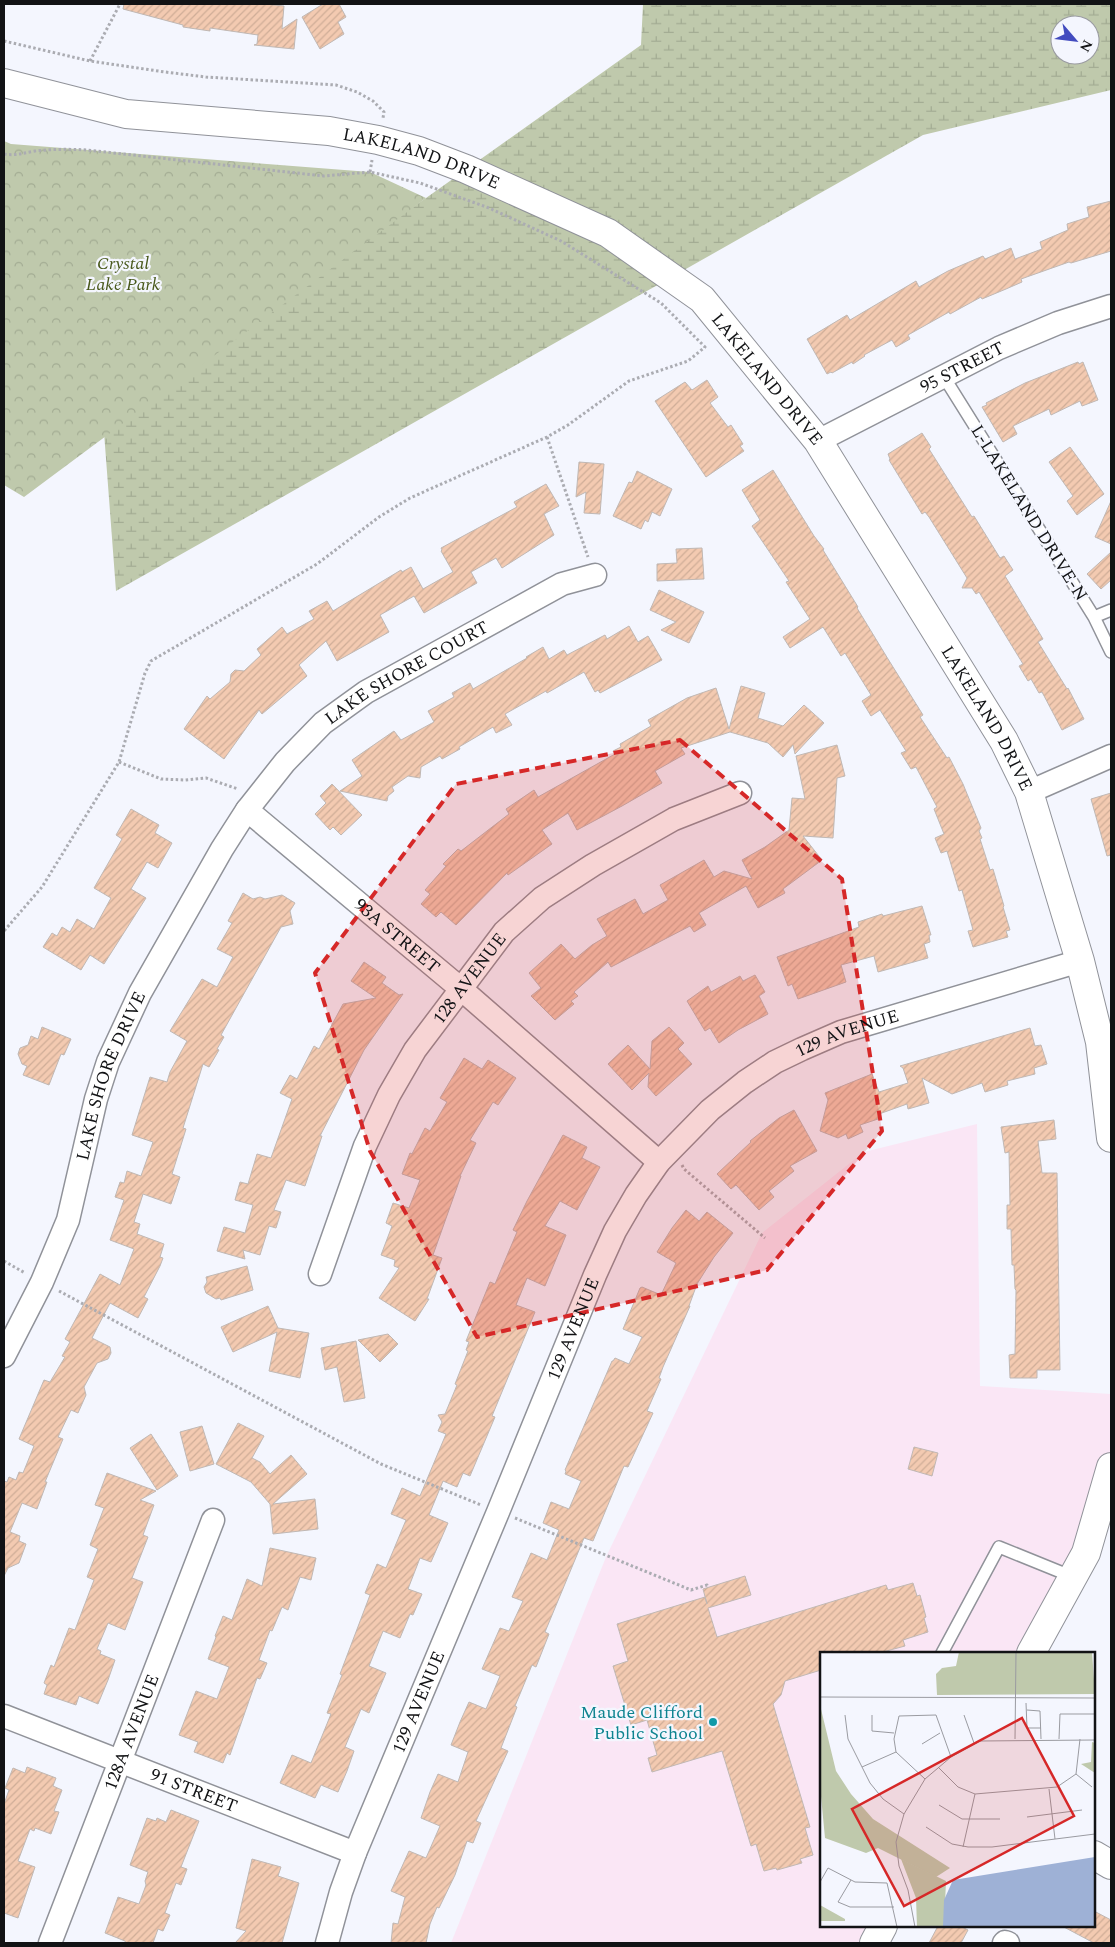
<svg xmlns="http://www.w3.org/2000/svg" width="1115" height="1947" font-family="Spectral,serif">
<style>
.education{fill:#fae6f5}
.wetland{fill:url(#wetland-marsh);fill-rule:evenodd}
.park{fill:url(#park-crowns)}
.building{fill:url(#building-hatch);stroke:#c0b8b4}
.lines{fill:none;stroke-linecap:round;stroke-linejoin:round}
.lane-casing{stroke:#909299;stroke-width:14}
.street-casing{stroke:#909299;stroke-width:25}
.secondary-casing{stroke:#909299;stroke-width:30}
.path{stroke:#abacb2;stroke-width:3;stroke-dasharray:2.5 2.5;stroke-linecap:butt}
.lane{stroke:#fff;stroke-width:11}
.street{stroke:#fff;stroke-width:22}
.secondary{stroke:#fff;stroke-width:28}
.marked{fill:#d62828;fill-opacity:0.2;stroke:#d62828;stroke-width:4;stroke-dasharray:10 6;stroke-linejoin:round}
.culture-dot{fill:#0f9aa8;stroke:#f4f6fe;stroke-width:2}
.labels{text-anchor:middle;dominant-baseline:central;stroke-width:4.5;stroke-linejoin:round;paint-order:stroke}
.street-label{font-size:18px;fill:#121315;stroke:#f4f6fe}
.park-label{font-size:18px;font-style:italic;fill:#48581b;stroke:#f4f6fe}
.culture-label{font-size:18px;fill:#0d838f;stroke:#f4f6fe;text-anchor:end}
.inset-road{fill:none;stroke:#9a9ba1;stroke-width:1}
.view{fill:#d62828;fill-opacity:0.15;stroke:#d62828;stroke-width:2.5}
.inset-edge{fill:none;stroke:#121315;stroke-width:2.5}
</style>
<defs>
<pattern id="wetland-marsh" width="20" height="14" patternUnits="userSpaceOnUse" patternTransform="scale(1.25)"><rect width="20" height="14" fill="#bfc9ac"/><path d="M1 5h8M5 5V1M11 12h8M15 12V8" fill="none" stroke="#a3ac93"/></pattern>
<pattern id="park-crowns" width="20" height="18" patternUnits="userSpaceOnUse" patternTransform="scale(1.25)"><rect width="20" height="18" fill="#bfc9ac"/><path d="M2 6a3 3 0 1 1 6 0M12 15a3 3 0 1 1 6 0" fill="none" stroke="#a3ac93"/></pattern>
<pattern id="building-hatch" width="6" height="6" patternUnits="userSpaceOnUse" patternTransform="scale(1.25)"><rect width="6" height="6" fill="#f3cab1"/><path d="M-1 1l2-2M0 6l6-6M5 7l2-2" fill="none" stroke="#cfad97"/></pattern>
</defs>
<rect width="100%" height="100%" fill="#f4f6fe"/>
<path class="education" d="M977,1124L980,1386L1111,1394V1467L1031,1653H821V1926H883L874,1943H451L606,1557L762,1233L864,1152Z"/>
<path class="wetland" d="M643,4H1111V90L923,135L116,591L103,419L426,198L641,45ZM1060,25H1090V55H1060Z"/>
<path class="park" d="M4,141L11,144L370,172L426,198L24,497L4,485Z"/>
<path class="building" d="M124,4H265L284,6L282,29L297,19L294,49L254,45L257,44L258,35L210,28V31L183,27V25L123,9Z
M323,4H339L346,17L338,22L344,34L320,49L302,17Z
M1111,201V251L1071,263L1069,262L1021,279L1022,282L1006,289L982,299L981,297L950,314L949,312L908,335L910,339L896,347L892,340L864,355L865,356L853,364L852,362L832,373L831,372L827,374L807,339L847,315L850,320L916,281L919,287L948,271L983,256L985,259L1011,248L1015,259L1042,249L1040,242L1068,230L1067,224L1089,217L1087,207Z
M1078,362L1079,364L1083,362L1098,400L1082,406L1080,401L1051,415L1049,409L1013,426L1017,434L1003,442L982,407L987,405L986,403L1025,383Z
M707,380L718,397L710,403L728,427L731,425L743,444L740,446L744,451L706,477L655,401L685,382L692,390Z
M922,433L931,447L929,449L972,517L974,516L1000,558L1004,556L1013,570L1005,576L1043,639L1038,642L1067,689L1068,688L1084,719L1062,730L1042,692L1039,693L1031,679L1028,681L1019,666L1023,664L979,592L976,594L972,588H962L967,578L929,517L925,512L922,514L889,460L890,459L888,454Z
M1070,447L1104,494L1077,515L1067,501L1073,496L1049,462Z
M579,462L604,464L600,514L584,513L586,492L576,497Z
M773,470L814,536L824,549L823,550L858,607L857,608L888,659L923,715L920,717L947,758L949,757L963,784L981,828L979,831L982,838L980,839L990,870L993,869L1004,906L1003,907L1010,930L1006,931L1008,937L973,947L968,931L973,930L962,890L959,891L947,851L941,853L935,838L944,834L934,809L937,807L916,767L911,769L901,753L906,751L880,710L871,716L862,701L871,695L845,653L841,656L823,627L790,648L783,637L810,619L786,582L789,581L752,526L760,520L742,490Z
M637,471L672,489L660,516L652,512L648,522L645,520L641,529L613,516L629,482L632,483Z
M546,484L559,506L544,514L554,535L502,568L496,558L471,572L477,583L424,613L414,596L380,615L389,632L337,661L326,641L299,665L307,676L262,714L259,710L224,759L184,729L207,696L210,699L230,682L231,674L235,670L244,671L261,655L257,649L282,627L287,634L314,619L309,611L327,601L333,611L401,570L402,572L411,567L423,589L453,572L441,551L442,550L441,548L517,507L514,502Z
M1111,501V544L1095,537Z
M702,548L704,579L657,581V564L677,563L676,549Z
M1111,552V580L1101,589L1087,574Z
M659,590L704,612L689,643L661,630L676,622L650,610Z
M629,626L638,642L648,636L662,660L600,693L598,690L595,692L584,672L547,693L546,691L505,714L512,725L496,733L493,727L459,747L460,749L442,759L440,756L421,767L420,778L408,776L392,787L394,791L388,796L387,801L340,791L362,776L352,760L394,731L401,740L434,722L428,711L454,697L452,693L470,683L473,689L527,658L526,657L543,647L549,659L564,650L567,655L605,635L607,639Z
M741,686L765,693L758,718L783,726L804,705L824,723L795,754L793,745L783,757L768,743L730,732L681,748L685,754L655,771L662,783L622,806L577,830L568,813L542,830L552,844L508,875L507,873L456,925L441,912L436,917L421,904L430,894L425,890L446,866L443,864L458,849L461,851L509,814L506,809L534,790L538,797L615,754L613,751L621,747L620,744L651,726L648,720L687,698L716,688L729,729Z
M837,745L845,776L837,778L833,838L803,836L822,860L783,889L785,893L758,908L746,886L699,913L706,925L694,932L690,926L611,967L608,962L574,992L578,996L571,1001L574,1004L555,1020L531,996L541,988L529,973L561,944L575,959L592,945L607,936L597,919L635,899L643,914L668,900L660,885L704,860L714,877L724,871L752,879L742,860L765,847L789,830L792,798L805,799L796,756Z
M332,784L362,815L341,835L333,827L330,830L315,814L326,803L320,796Z
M1111,793V855L1107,856L1091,799Z
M131,809L159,825L155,833L172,843L158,868L147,862L131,889L146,898L104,964L90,955L81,970L43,947L52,933L57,936L62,927L70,932L77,919L94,929L111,898L94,888L122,839L116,835Z
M243,893L253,899L260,897L265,899L282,895L295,903L290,911L293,924L281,927L221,1035L224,1037L217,1049L219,1050L209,1067L203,1064L183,1128L186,1129L172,1174L180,1177L171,1204L143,1194L134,1222L140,1224L137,1234L164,1244L160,1257L163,1258L160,1266L144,1297L148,1299L138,1318L110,1303L97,1328L92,1338L110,1347L111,1353L108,1359L97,1363L84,1387L86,1395L78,1413L71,1410L58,1437L63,1439L45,1482H47L37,1509L22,1503L10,1532L20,1536L19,1541L26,1544L19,1563L8,1568L4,1576V1481L7,1482L9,1477L16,1480L19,1472L23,1473L34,1446L19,1439L44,1380L50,1382L65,1357L62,1356L70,1342L65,1339L100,1274L120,1285L134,1249L110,1240L124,1200L115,1197L120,1182L124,1183L127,1171L141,1176L153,1142L132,1135L150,1077L167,1082L170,1072L187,1041L170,1031L202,979L217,987L233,957L217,949L232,923L228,921Z
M922,906L931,935H929L930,942L924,944L928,958L878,972L874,956L841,965L846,982L798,999L792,984L788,986L777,957L859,927L858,922L882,914L883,916Z
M364,962L386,977L382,983L399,995L403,994L364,1050L320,1136H322L305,1186L286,1180L274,1210L281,1212L276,1228L269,1226L260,1255L243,1250L245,1259L217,1251L224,1227L245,1233L253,1205L235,1200L240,1182L248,1184L257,1154L271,1158L292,1099L280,1093L290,1075L297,1079L314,1046L319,1049L343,1004L376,998L351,981Z
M755,975L765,992L759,996L768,1014L738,1030L719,1043L710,1028L705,1031L687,1001L708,986L711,992L740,976L743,981Z
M42,1027L71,1039L64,1055L61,1054L49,1085L23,1075L27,1066L22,1064L18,1054L20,1048L28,1045L31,1036L38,1039Z
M669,1027L684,1043L678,1049L692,1064L656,1096L648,1087L649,1073L632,1090L608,1064L628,1045L650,1069L652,1041Z
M1030,1028L1035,1046L1041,1045L1047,1064L1034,1068L1035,1074L1007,1081L1008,1085L985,1092L982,1083L952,1094L922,1078L929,1103L908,1109L907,1104L879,1114L881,1118L860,1125L863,1132L848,1139L846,1134L838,1138L820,1131L828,1100L825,1093L872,1074L879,1092L908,1083L903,1068L900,1066Z
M464,1058L482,1069L488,1060L516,1078L498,1105L493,1102L470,1140L476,1143L460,1176H461L433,1255L442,1258L427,1299H429L415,1321L379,1298L399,1268L394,1266L395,1260L381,1255L392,1226L386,1223L393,1203L409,1208L420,1180L402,1174L410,1153L412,1154L425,1128L430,1131L447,1102L440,1098Z
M794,1110L817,1151L790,1166L794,1171L769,1191L774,1197L759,1210L736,1185L731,1189L717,1174L751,1142L750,1141L779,1118Z
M1054,1120L1056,1139L1038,1141L1042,1173H1057L1060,1370H1037V1378H1010L1009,1355L1015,1354L1016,1290L1015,1289L1014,1265H1012L1011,1229H1007V1205H1010L1009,1152L1005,1153L1001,1127Z
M563,1135L587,1147L582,1158L600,1167L577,1210L560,1201L545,1226L566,1235L545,1286L527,1278L516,1305L535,1312L492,1416L495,1417L470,1476L463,1473L457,1487L443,1481L429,1515L448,1523L431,1562L420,1558L408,1589L422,1594L413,1615L410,1614L400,1638L383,1631L369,1666L386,1673L369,1713L361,1709L345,1747L354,1751L347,1771L338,1792L321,1785L315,1798L280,1783L292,1755L311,1763L331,1714L327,1713L342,1675L340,1674L370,1595L365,1593L377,1564L386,1568L406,1520L391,1514L402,1488L420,1496L446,1434L438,1431L442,1422L438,1415L445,1414L457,1385L455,1384L468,1351L466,1350L469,1342L466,1341L490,1282L495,1284L517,1232L513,1230L527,1201Z
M686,1210L699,1221L707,1212L733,1233L714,1257L697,1284L689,1306H690L663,1367L659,1378L661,1379L647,1411L653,1413L628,1467L624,1466L593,1541L584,1538L545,1632L549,1634L536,1667L532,1665L515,1706L517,1707L501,1748L508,1751L476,1821L481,1823L473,1843L467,1841L455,1875L439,1908L437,1907L430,1924L426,1943H391L393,1923L398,1924L405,1897L391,1891L409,1851L426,1858L440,1826L421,1818L430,1792L438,1774L458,1782L468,1752L451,1745L460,1722L469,1702L486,1709L500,1676L482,1669L500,1628L509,1631L523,1601L512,1597L531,1553L547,1560L559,1530L543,1523L551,1502L569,1509L581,1481L565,1474L566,1471L565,1470L612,1361H613L615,1358L629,1364L642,1337L623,1329L640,1288L642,1287L661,1295L676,1263L657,1252L672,1228Z
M247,1266L253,1290L221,1300L220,1298L216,1299L206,1293L204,1287L207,1282L206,1277Z
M268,1306L278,1328L309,1333L300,1378L269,1371L277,1332L233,1352L221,1327Z
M388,1334L398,1344L380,1362L358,1340Z
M356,1341L365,1398L344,1402L337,1367L325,1370L321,1348Z
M238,1423L264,1436L252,1458L260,1462L270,1474L291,1455L307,1474L273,1504L315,1499L318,1529L273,1534L270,1504L251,1482L216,1464Z
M202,1426L214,1464L190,1471L180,1432Z
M151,1434L178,1476L157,1490L130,1448Z
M914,1447L938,1453L932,1476L908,1469Z
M107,1473L156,1491L140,1500L154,1505L143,1535L148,1537L132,1578L143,1582L125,1630L108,1623L97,1649L101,1651L100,1654L115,1660L108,1680L98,1704L79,1696L76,1705L44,1694L47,1685L44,1683L51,1665L54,1667L69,1628L75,1630L94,1580L87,1577L98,1549L90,1545L104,1508L95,1505Z
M270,1548L316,1558L311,1580L300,1577L288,1610L282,1607L272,1631L270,1630L259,1660L267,1663L260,1679L257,1678L230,1755L227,1753L223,1763L194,1752L198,1742L179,1735L196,1691L217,1699L229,1667L208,1659L216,1637L215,1636L223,1616L232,1620L247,1579L262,1586Z
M745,1576L751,1595L708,1608L717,1637L886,1585L888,1590L913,1583L917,1596L920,1595L926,1617L924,1618L928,1632L903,1640L905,1646L879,1653H821V1670L785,1681L781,1695L773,1704L810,1827L805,1828L813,1855L800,1859L802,1863L777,1870L776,1868L764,1871L756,1844L751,1846L722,1751L652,1772L648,1758L657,1755L647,1720L631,1725L613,1666L628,1661L617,1624L705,1597L707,1604L703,1589Z
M27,1767L56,1778L53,1786L62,1790L54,1811L59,1812L51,1834L35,1828L34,1831L30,1829L18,1861L35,1867L18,1918L4,1913V1804L9,1790L5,1788L13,1768L25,1773Z
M171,1810L199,1821L181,1867L187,1869L181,1885L176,1883L165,1913L170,1915L163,1931L158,1929L153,1943H126L125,1941L105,1933L118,1897L139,1904L146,1885L145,1881L148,1872L130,1865L147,1818L156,1821L157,1818L166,1822Z
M252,1859L281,1867L278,1876L299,1883L282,1943H235L246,1931L236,1928Z
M1094,1911L1111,1920V1943H1094L1062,1926H1094Z
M938,1926H960L968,1930L961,1943H929Z"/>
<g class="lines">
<g class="lane-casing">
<path id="lane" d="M944,377L1094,617L1111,652
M1094,617L1111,610
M942,1653L999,1547L1073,1577"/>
</g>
<g class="street-casing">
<g id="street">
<path id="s1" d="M818,441L999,348L1058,323L1111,306"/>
<path d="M1029,792L1111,756"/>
<path id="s2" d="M247,810L460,988L659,1162"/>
<path id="s3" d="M320,1274L365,1146L389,1095L415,1050L504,932L542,898L593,865L674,819L740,793"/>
<path id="s4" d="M4,1356L42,1282L68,1220L96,1099L108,1062L140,993L222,849L247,810L285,762L323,723L366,692L562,584L595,575"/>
<path id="s5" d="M4,1716L355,1853"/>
<path id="s6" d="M50,1943L213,1520"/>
<path id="s7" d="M327,1943L341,1892L355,1853L498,1512L595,1275L615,1231L636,1195L659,1162L710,1110L745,1082L775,1062L802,1049L841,1032L1080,961"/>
<path d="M1004,1943L1005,1942L1008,1943"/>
</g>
</g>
<g class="secondary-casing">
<g id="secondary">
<path id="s8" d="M4,83L126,114L329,131L378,140L419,151L466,169L608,233L702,299L818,441L1004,741L1029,792L1080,961L1100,1042L1111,1138"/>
<path d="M1031,1653L1086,1553L1111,1467"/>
<path d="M1094,1855L1111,1865"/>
<path d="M874,1943L883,1926"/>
</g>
</g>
<path class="path" d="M4,41L90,61L165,72L206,77L336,85L357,92L373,101L384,112L383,118
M90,61L120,4
M4,154C15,156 24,153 35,151C52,149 70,149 87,150L324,176L370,172L420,183L489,208L561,241L661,303L705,347L688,361L629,381L568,425L547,437L410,498L379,517L317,564L151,661L145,673L119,762L42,887L4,931
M370,172L372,160
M547,437L588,557
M119,762L161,779L185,780L206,778L238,789
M682,1165L684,1169L765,1238
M4,1261L25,1273
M59,1291L381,1464L481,1505
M515,1518L691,1590L707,1585L708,1588"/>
<use href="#lane" class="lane"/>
<use href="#street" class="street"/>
<use href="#secondary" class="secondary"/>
</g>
<path class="marked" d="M680,740L842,879L882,1131L767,1270L477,1337L370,1151L315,973L456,784Z"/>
<circle class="culture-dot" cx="713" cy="1722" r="5"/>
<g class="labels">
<g class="street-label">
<text stroke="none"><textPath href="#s8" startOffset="426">LAKELAND DRIVE</textPath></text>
<text stroke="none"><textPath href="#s1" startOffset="162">95 STREET</textPath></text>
<text stroke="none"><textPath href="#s8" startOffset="846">LAKELAND DRIVE</textPath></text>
<text transform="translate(1029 513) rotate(58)">L-LAKELAND DRIVE-N</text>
<text stroke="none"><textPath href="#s4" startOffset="815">LAKE SHORE COURT</textPath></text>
<text stroke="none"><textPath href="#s8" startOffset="1251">LAKELAND DRIVE</textPath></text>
<text stroke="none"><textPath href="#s2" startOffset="196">93A STREET</textPath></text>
<text stroke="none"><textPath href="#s3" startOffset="334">128 AVENUE</textPath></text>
<text stroke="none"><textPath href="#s7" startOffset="1082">129 AVENUE</textPath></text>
<text stroke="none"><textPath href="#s4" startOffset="301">LAKE SHORE DRIVE</textPath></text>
<text stroke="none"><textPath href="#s7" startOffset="662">129 AVENUE</textPath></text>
<text stroke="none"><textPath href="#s7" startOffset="258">129 AVENUE</textPath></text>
<text stroke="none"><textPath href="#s6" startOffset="226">128A AVENUE</textPath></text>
<text stroke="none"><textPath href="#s5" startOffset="204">91 STREET</textPath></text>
</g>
<g class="park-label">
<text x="123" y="263">Crystal<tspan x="123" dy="21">Lake Park</tspan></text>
</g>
<g class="culture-label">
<text x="703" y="1712">Maude Clifford<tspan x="703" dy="21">Public School</tspan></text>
</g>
</g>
<g transform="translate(820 1652)">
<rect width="275" height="275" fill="#f4f6fe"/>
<path d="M139,0H272L275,42L117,43L116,22L122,16L136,14Z" fill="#bfc9ac"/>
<path d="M0,53L16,119L31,142L53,167L130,216L116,225L58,196L46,201L5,186L0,134Z" fill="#bfc9ac"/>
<path d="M272,90L275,91V121L261,112L271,110ZM81,207L126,229L124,275H97L96,246ZM0,253L25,267V269H0Z" fill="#bfc9ac"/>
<path d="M275,205V275H123L124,248L133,228Z" fill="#9eb1d6"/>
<path class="inset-road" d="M0,45L275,46M206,51L207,76H221M207,58L220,59L221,87M25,63L28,87L50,131L63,147L84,162M52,63V79L74,81M144,63L154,91M195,87L196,0M239,87L240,62H275M102,92L120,81M42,115L76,100M118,115L138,135L155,142L237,135L256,122L260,87M256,122L272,135M105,127L76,100L74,87L79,64L116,63L131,105M229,137L235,187M119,153L142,167H180M207,165L262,158M106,175L132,192L148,195H172L275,182M143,195L155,142M31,228L18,250L30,255H74M0,230L8,216L35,230L67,231L77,275M95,275L88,238L79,214L76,190L84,162L105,127L131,105L160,89L275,88"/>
<path class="view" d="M202,66L254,164L84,254L32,157Z"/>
<rect width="275" height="275" class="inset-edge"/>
</g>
<rect width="1115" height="1947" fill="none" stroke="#121315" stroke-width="10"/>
<g transform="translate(1075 40) rotate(118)"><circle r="24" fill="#f4f6fe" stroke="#9a9ba1"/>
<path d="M0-4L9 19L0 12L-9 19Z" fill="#424bbf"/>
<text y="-8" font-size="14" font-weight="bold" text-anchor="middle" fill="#121315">N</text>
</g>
</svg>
